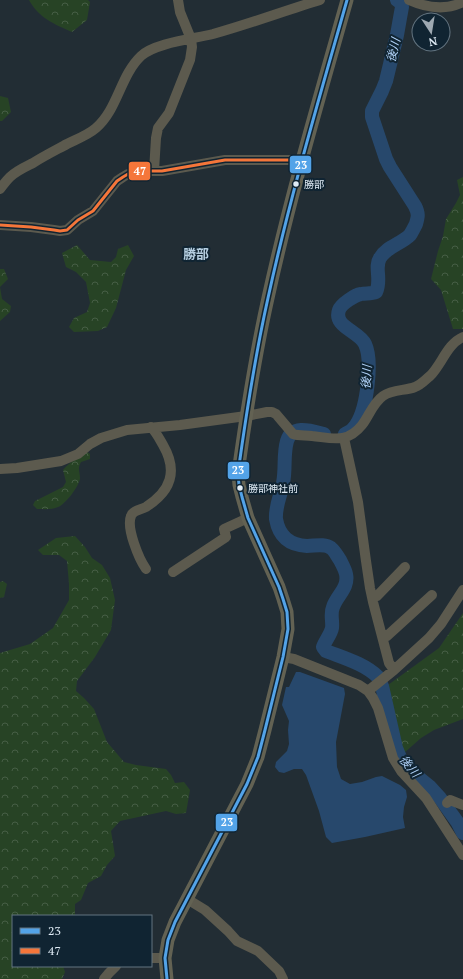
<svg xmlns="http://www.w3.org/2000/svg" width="463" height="979" font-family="'PT Serif','Noto Sans JP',serif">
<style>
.forest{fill:url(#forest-crowns)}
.water{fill:#27486c}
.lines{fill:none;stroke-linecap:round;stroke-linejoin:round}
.river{stroke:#27486c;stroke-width:14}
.minor{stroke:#5c5a4e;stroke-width:10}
.major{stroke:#636253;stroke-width:13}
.bus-1-casing{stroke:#102432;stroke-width:6}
.bus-2-casing{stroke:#102432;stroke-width:6}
.bus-1{stroke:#53a3e8;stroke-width:3}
.bus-2{stroke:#f5763a;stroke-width:3}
.bus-dot{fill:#e0ecf6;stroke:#102432;stroke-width:1.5}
.labels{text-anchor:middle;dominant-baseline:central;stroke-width:4;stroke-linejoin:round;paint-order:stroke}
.bus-label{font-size:10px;fill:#e0ecf6;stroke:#102432;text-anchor:start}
.water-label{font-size:12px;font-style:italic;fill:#b0d2f8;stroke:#102432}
.quarter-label{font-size:13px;font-weight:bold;fill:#b5cee0;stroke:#102432}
.line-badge{stroke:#102432;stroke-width:1.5}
.badge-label{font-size:11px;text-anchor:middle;font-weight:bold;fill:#fff}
</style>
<defs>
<pattern id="forest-crowns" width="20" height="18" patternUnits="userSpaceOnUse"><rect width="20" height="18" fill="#274325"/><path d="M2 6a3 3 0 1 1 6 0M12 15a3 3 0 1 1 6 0" fill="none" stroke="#465e45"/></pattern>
</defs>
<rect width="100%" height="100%" fill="#222d34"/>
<path class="forest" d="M29,0H88L90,2L87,20L72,32C54,24 39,18 29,0Z
M0,96L8,98L11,112L2,121H0Z
M463,177V329H453L441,290L431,279L438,251L443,236L446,219L456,203L460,195L457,180Z
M77,245L90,260L111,262L116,257L118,249L128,245L134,256L126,270L116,308L107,327L98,331L74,332L69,327L74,318L87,312L90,303L86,282L76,272L66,267L62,253Z
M0,269H4L8,279L0,287L2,299L11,306L10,312L0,321Z
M86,451L90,454V459L81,462C77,469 80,471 80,478C80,485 65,505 58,507C52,510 44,509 37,509L33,505L35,501L63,487L66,482L63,470C69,462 79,458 86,451Z
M75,536L85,547L92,558L102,565L110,578L115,600L111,630L95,657L77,681L76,691L84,698L94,709L107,742L124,762L136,765L166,769L171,775L175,783L184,782L190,790L186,813L176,814L166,811L120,821L111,831L115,856L107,865L101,876L88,883L81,900L75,904V916H13V966H63L65,972L62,979H0V653L30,644L53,628L69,600V584L67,561L59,555H43L38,550L56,538Z
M3,581L7,584L4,597L0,598V582Z
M463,613V719L434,730L421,738L404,753L398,748L393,727L387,694L388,685L439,648Z"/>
<path class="water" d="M296,672H300L344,688L345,694L336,742L337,767L341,779L350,784L362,782L376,777L382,776L400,785L406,790L407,797L404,807L403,817L405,828L365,837L332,843L326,837L319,811L306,775L302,769H294L284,773L279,772L275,767L276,762L287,751L289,744L288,730L289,721L282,705L286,687H289Z"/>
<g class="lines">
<path class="river" d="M324,434C312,431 292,424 287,441C283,455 286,469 283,483C281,495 275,506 276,519C279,536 289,545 307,546C315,546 324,543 331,548C335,551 337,556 340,560C342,564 345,569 346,574C349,588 337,595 333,607C330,614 333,621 332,628C331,634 325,641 323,647L326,651C344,658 365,664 378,677
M345,434C350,432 353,430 356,425C367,409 373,361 365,344C359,331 333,327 339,310C341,304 355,295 361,294C366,293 371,294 376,292C382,280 374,267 380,258C386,247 401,244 410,235C412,232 414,228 416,224C418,217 419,214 415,206L390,167L386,159L372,117V111L382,91L386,81L397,35L400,18L402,7L401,3L397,0
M382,686L396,748L401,760L414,774L430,787L440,798L458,823L463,833"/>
<path class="minor" d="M409,0C427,8 445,11 463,2
M154,171L156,138L158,128L169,113L190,60L192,47L191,39L180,12L178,0
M0,189C3,185 6,181 10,177C16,171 25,167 33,163C44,156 56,150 67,144C77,139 88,135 96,128C118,109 120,76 141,56C155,43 193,39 213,34C249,24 284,11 320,0
M0,225L31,227L54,230L60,231L67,230L78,220L93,211L117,181L123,177L128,174L140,171H162L225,160H302
M344,438L358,502L366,561L370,588L373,602L389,663L394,670
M0,469L17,468L61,461L78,454L90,444L101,438L127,430L180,425L246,416L267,412H272L276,414L293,434C299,436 306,435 312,436C332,438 347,444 362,425C369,416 373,403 383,396C393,389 405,391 415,387C421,385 425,380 430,376C442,364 447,344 463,337
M146,569C139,559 126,528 131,516C133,510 141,510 146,507C171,491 178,471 163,445C159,438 156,432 151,427
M173,572L226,537L224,529L248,518
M372,597L377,596L405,567
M383,638L387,636L432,595
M283,657L294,659L359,685L368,691L373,698L378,708L393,758L401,771L426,798L463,855
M368,691L394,670L429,638L441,624L463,590
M447,803L450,800L463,805
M187,899L205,910L228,931L237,941L258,951L279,971L283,979
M151,958H165
M104,979L109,973L116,966"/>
<path class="major" d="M167,979L165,958L168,940L175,922L247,784L258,757L265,730L283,657L288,629L287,612L283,599L279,587L248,518L242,497L239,485L238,473C246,415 255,356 268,298C290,197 319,99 347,0"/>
<g class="bus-1-casing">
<path id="bus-1" d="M167,979L165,958L168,940L175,922L247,784L258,757L265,730L283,657L288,629L287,612L283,599L279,587L248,518L242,497L239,485L238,473C246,415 255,356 268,298C290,197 319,99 347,0"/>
</g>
<g class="bus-2-casing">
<path id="bus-2" d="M0,225L31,227L54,230L60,231L67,230L78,220L93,211L117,181L123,177L128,174L140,171H162L225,160H302"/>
</g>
<use href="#bus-1" class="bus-1"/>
<use href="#bus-2" class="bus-2"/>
</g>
<g class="bus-dot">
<circle cx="296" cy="184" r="3.5"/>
<circle cx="240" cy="488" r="3.5"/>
</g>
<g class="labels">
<g class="bus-label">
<text x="304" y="184">勝部</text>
<text x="248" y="488">勝部神社前</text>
</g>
<g class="water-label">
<text transform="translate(393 50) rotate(-76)">後川</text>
<text transform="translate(366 377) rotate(-86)">後川</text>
<text transform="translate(410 766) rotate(50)">後川</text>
</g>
<g class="quarter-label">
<text x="196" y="254">勝部</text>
</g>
</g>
<g class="line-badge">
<rect x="289" y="155" width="23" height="19" rx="4" fill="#53a3e8"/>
<rect x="128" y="161" width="23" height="20" rx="4" fill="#f5763a"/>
<rect x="227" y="461" width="23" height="19" rx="4" fill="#53a3e8"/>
<rect x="215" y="813" width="23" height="19" rx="4" fill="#53a3e8"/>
</g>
<g class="badge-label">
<text x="301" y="169">23</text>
<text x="140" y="175">47</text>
<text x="238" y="474">23</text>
<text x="227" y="826">23</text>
</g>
<rect x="12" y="915" width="140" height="52" fill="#102432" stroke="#637480"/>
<rect x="20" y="928" width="20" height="6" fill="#53a3e8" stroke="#637480"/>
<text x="48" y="935" font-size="12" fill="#e0ecf6">23</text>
<rect x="20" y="948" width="20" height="6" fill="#f5763a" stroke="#637480"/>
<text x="48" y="955" font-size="12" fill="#e0ecf6">47</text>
<g transform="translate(431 32) rotate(168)"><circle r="19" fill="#102432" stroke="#637480"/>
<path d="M0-3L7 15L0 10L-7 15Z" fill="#9ea9b2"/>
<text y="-6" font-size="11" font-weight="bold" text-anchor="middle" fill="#e0ecf6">N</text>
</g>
</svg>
